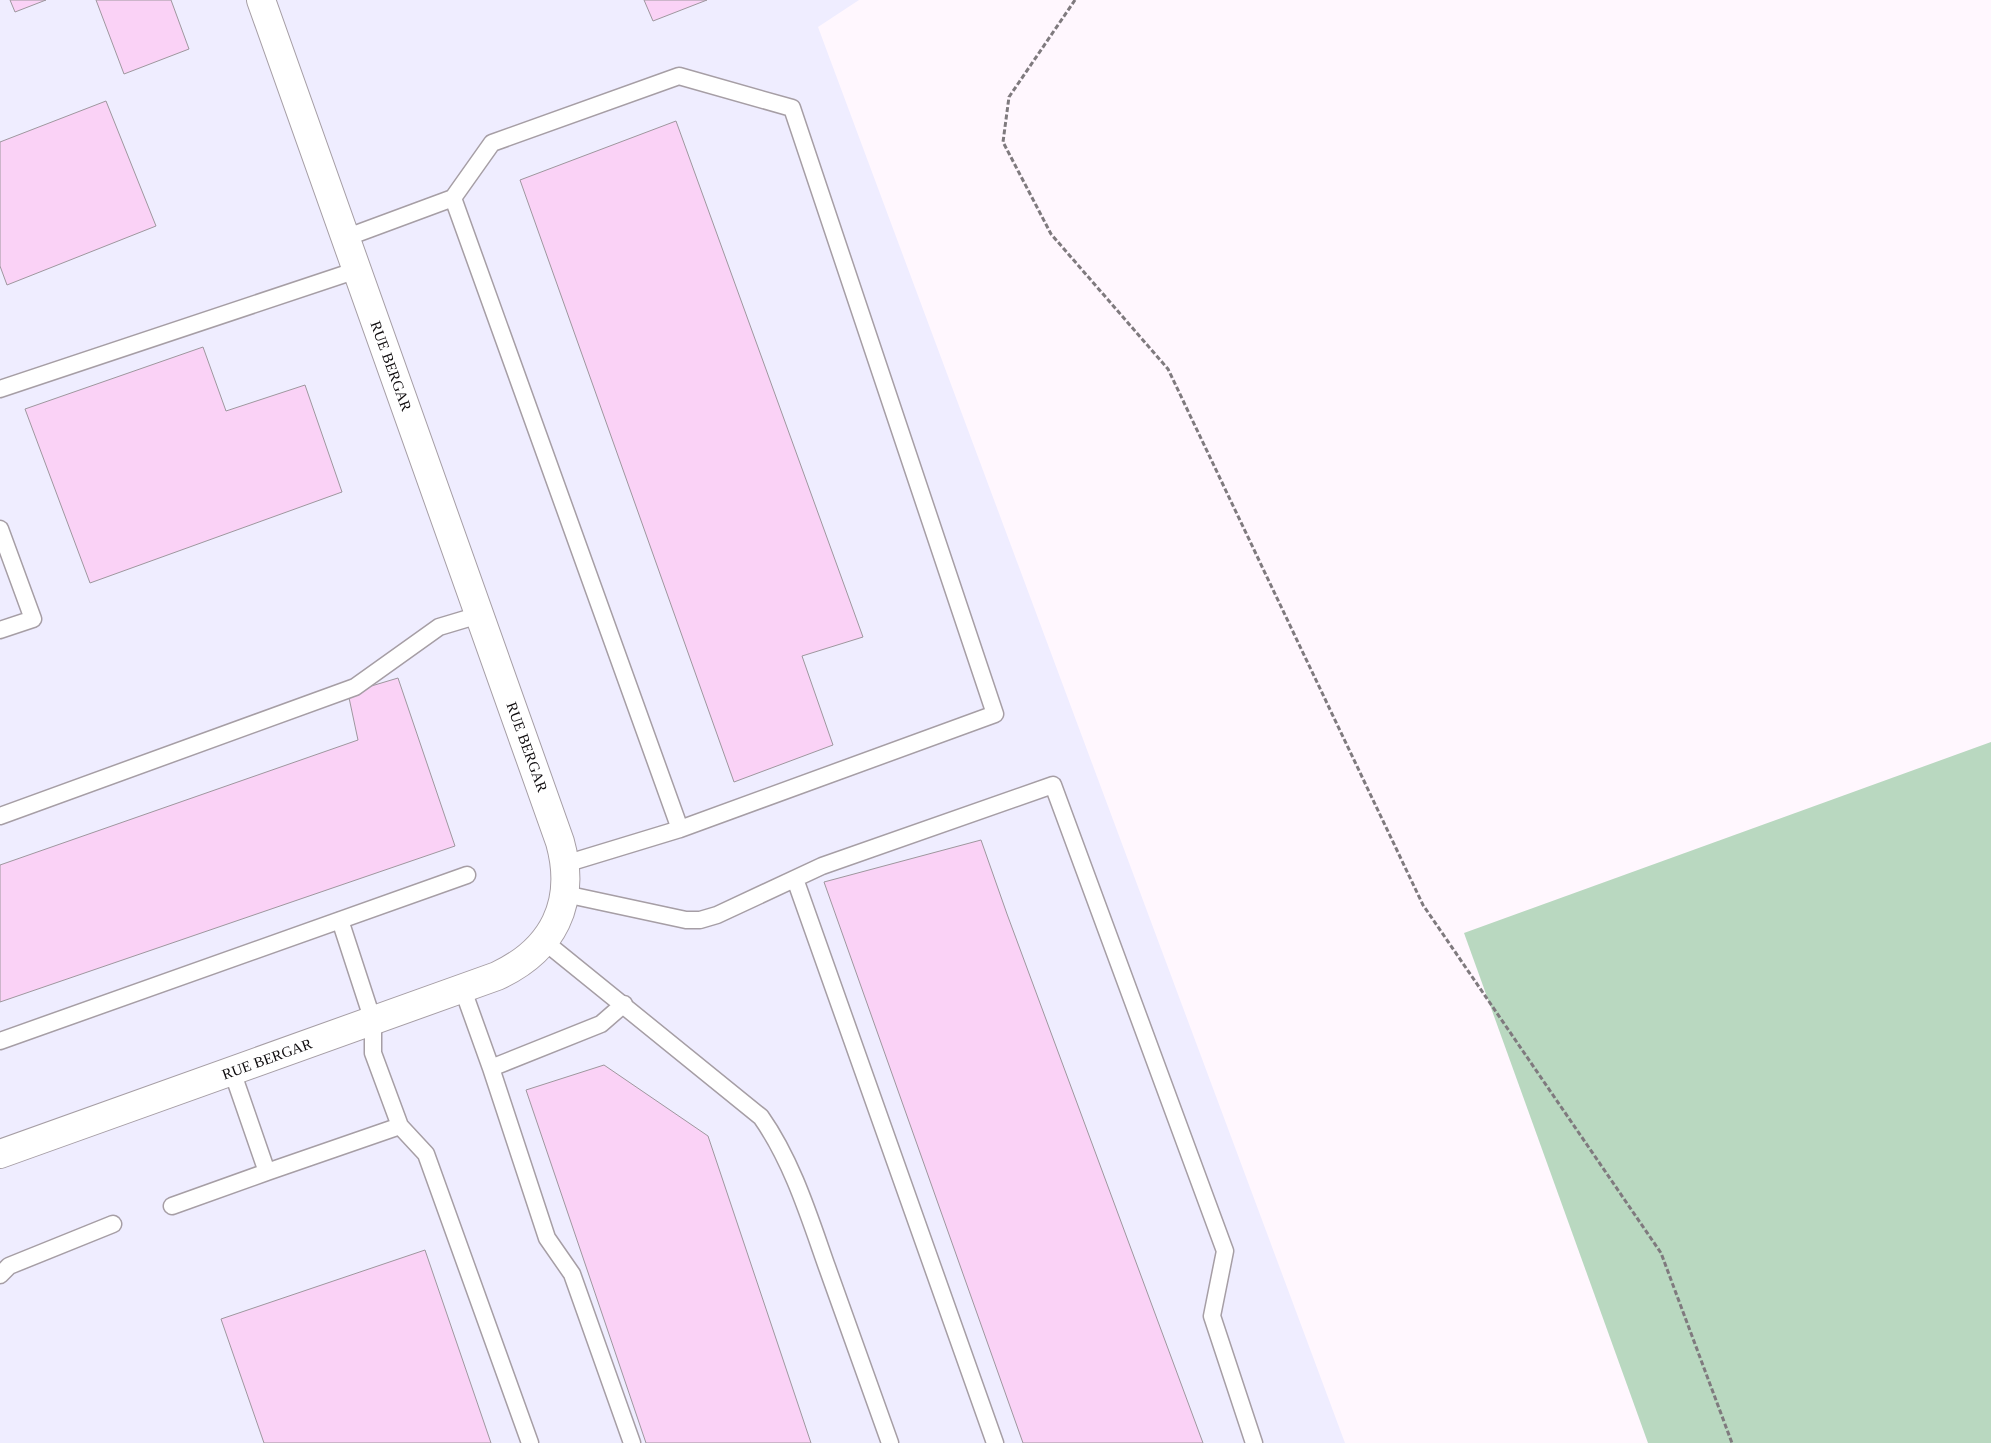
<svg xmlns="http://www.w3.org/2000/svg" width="1991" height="1443" font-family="'Times New Roman',serif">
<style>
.industrial{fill:#efedff}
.green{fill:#b9d8c0}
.building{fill:#fad2f6;stroke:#9e979e}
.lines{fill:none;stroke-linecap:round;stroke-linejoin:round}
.service-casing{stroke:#a69ea5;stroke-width:19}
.minor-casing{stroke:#a69ea5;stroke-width:30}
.path{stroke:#7f7a7e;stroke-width:3;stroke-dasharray:5 2.5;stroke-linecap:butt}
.service{stroke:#fff;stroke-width:16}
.minor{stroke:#fff;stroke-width:28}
.labels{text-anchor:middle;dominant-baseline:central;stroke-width:4.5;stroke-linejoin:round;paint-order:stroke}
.street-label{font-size:15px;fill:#0e0b0d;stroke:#fff}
</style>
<rect width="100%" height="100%" fill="#fff7fe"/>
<path class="industrial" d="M0,0H859L818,27L1345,1443H0Z"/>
<path class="green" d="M1991,742V1443H1648L1464,933Z"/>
<path class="building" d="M10,0H46L15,12Z
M96,0H171L189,49L124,74Z
M644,0H707L653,21Z
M106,101L156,226L7,285L0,266V142Z
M676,121L863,637L802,656L833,745L734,782L520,180Z
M203,347L226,411L305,385L342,492L90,583L25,409Z
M398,678L455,846L0,1002V865L358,740L348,693Z
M981,840L1007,914L1203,1443H1023L824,882Z
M604,1065L708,1136L811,1443H646L526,1090Z
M425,1250L491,1443H264L221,1319Z"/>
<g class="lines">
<g class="service-casing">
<path id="service" d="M453,198L492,143L679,76L792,108L995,714L680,829
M345,238L453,198L680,829L565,864
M0,389L357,270
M0,529L33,619L0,630
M0,816L355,687L439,627L479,615
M795,879L995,1443
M565,894L686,920H700L717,915L822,866L1053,785L1225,1251L1212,1316L1254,1443
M545,942L761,1117C792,1161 809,1216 827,1267C848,1325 869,1384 890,1443
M463,990L491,1068L601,1024L624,1004
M0,1041L467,875
M491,1068L547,1238L572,1274L632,1443
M232,1071L267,1172L400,1126L373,1053V1021L340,920
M400,1126L426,1154L530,1443
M172,1206L267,1172
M0,1275L9,1266L113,1224"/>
</g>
<g class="minor-casing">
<path id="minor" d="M0,1154L497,976C553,950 577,903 560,842L261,0"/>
</g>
<path class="path" d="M1075,0L1009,97L1003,142L1051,234L1168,369L1423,905L1661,1253L1732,1443"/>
<use href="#service" class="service"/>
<use href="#minor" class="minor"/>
</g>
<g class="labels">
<g class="street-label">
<text transform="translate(391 366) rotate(70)">RUE BERGAR</text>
<text transform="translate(527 747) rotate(70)">RUE BERGAR</text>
<text transform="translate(267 1059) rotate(-20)">RUE BERGAR</text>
</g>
</g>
</svg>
